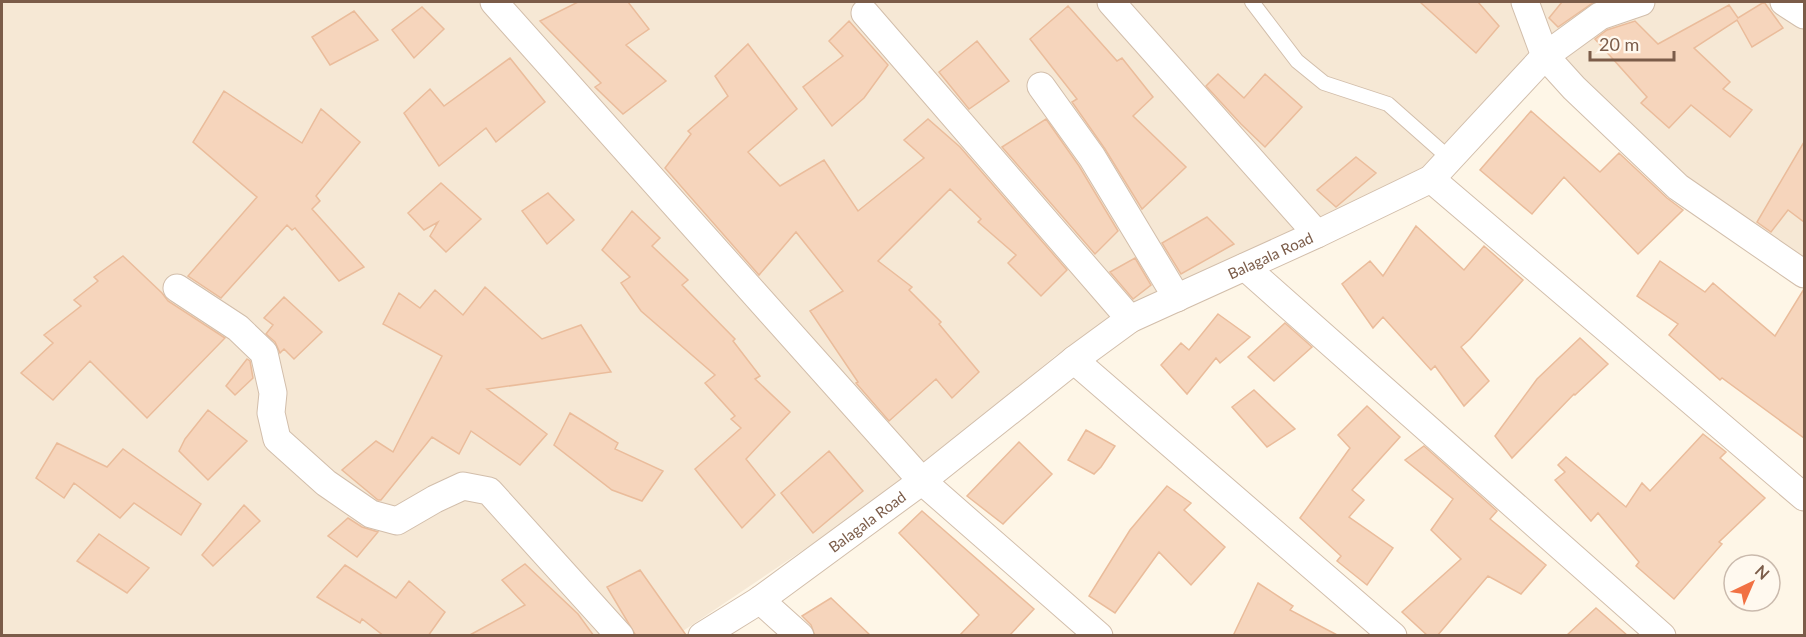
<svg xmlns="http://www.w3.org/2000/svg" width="1806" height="637" font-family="Lato,sans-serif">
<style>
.residential{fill:#f6e8d5}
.building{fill:#f6d5bc;stroke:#eabc9b;stroke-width:1.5}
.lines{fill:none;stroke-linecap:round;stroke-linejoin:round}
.service-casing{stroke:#d2beab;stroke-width:16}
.minor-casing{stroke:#d2beab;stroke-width:29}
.service{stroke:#fff;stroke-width:14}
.minor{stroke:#fff;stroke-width:27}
.labels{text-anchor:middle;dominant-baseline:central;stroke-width:4.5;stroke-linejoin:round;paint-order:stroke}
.street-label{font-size:15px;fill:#7b5c49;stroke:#fff9ef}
</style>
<rect width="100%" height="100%" fill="#fef6e7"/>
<path class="residential" d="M2,2H1804V264L1683,181L1578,81L1516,67L1425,172L1119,315L1055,356L906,481L677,635H2Z"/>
<path class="building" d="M578,2H628L649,29L626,45L666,81L623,114L595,87L601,83L540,21Z
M1420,2H1478L1499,26L1476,53Z
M1562,2H1594L1558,27L1549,18Z
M1764,2L1783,28L1752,47L1737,20L1694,48L1730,82L1723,89L1752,110L1730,137L1691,105L1669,128L1641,103L1647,97L1595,39L1607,30L1635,21L1658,44L1729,5L1738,18Z
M1068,6L1117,61L1122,58L1153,97L1133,116L1186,167L1142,209L1105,149L1072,102L1077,99L1030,39Z
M422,7L444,29L414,58L392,30Z
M354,11L378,40L330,65L312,37Z
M849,21L888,65L864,98L832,126L803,87L843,56L829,41Z
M977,41L1009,81L969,109L939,72Z
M748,44L797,109L748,152L780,186L824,160L858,211L924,158L904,140L928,119L960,147L1067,270L1041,296L1008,263L1016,255L978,222L981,219L950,189L878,261L912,287L909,290L941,322L939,324L979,372L952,398L936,379L889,421L856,383L858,382L810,311L843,291L796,232L759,275L665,168L691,134L688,131L728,96L715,76Z
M510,58L545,102L496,142L486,128L439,166L404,113L430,89L444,106Z
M1218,74L1244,98L1265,74L1302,107L1265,147L1241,124L1206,86Z
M224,91L302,143L321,109L360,142L316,196L320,201L312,209L364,267L339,281L295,228L292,230L287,225L221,298L188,276L257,197L193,142Z
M1531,111L1600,172L1619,153L1667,198L1683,210L1638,254L1564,177L1532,214L1480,170Z
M1046,119L1079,166L1118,231L1095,254L1002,147Z
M1804,142V222L1788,210L1771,232L1757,222Z
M1356,157L1376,173L1336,207L1317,190Z
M441,183L481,219L446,252L430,236L438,222L424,230L408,213Z
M548,193L574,220L547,244L522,211Z
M632,211L660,238L652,246L688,280L682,285L735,339L733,341L760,376L755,379L790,412L746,459L775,495L742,528L695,469L741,428L731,419L735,416L705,383L715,375L641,311L621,283L630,277L602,250Z
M1207,217L1234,244L1181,274L1162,243Z
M1416,226L1464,270L1484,246L1523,280L1470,339L1461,347L1489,381L1464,406L1435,366L1431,370L1383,317L1373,328L1342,284L1370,261L1383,276Z
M123,256L162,293L168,301L225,338L147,418L90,361L53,400L21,373L53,343L44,335L81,306L74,300L98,281L94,277Z
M1135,258L1151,285L1133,299L1110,272Z
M1660,261L1705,292L1713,283L1775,336L1804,289V438L1722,378L1720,380L1669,335L1678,324L1637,296Z
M485,287L542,339L581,325L611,372L487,389L547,434L520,465L471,431L459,454L432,437L381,500H378L342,470L376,441L393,452L442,356L383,324L399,293L420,308L435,290L463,315Z
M284,297L322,332L294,359L284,349L280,353L275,342L266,334L273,325L264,318Z
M1218,314L1250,337L1220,363L1216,358L1187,394L1161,365L1181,343L1189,350Z
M1285,323L1312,347L1274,381L1248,357Z
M1580,338L1608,364L1575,395L1574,394L1512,458L1495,436L1537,379Z
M247,359L250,361L253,378L235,395L226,386Z
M1254,390L1295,429L1267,447L1232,407Z
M1367,406L1400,437L1352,490L1364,500L1349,517L1393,548L1367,585L1337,561L1341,556L1300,518L1350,448L1338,435Z
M208,410L247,441L208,480L179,451L185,439Z
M570,413L618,443L615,449L663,471L642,501L612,490L554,445Z
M1086,430L1115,446L1101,467L1094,474L1068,460Z
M1703,434L1726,452L1720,458L1765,498L1719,542L1722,544L1674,599L1636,566L1639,562L1598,513L1591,521L1555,480L1565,472L1558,465L1566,457L1626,507L1642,483L1650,491Z
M1019,442L1052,474L1003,524L967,496Z
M57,443L107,467L123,449L201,504L181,535L134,503L120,518L74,483L64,498L36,478Z
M1424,446L1497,511L1490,519L1546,565L1521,594L1488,576L1437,636H1428L1402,612L1461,559L1431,530L1453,499L1405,460Z
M829,451L863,491L813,533L781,493Z
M1167,486L1191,503L1184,510L1225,547L1191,585L1159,552L1115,613L1089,596L1130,530Z
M244,505L260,521L213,566L202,555Z
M922,511L1034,609L1009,636H959L979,615L899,533Z
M348,518L362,527L378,532L357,557L328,536Z
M99,534L149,568L127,593L77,561Z
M525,564L578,614L594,636H468L525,605L502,580Z
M345,565L396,598L409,581L445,612L428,636H384L362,619L360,623L317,597Z
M640,570L686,635V636H636L607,587Z
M1258,583L1293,606L1290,610L1339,636H1233Z
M831,598L871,636H815L811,625L802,616Z
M1596,608L1628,636H1566Z"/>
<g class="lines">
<g class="service-casing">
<path id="service" d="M1252,2L1297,61L1324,83L1388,104L1449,158"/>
</g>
<g class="minor-casing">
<g id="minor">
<path d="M494,2L922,481L1099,636"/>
<path d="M1111,2L1317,234"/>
<path d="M1525,2L1545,56L1600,16L1641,2"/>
<path d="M1784,2L1804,15"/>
<path d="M865,13L1130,319"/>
<path d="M1041,86L1092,157L1177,298"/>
<path d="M1431,179L1804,497"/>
<path d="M1245,267L1662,636"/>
<path d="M177,288L238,328L264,353L273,393L271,413L277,439L326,483L371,514L397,521L435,499L463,486L489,491L620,636"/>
<path d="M1074,360L1393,636"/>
<path d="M760,600L800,636"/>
<path id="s1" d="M702,636L760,600L922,481L1074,360L1130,319L1317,234L1431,179L1545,56L1574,88L1678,187L1804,274"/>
</g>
</g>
<use href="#service" class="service"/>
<use href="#minor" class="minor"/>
</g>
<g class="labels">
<g class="street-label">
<text stroke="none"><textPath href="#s1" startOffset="687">Balagala Road</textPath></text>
<text stroke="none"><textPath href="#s1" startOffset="201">Balagala Road</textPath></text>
</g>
</g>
<rect width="1806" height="637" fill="none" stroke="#7b5c49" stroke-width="6"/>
<g transform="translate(1752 583) rotate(44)"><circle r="28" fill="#fff9ef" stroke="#cabaad" stroke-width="1.5"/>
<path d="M0-4.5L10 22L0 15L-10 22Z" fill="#f17143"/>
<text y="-9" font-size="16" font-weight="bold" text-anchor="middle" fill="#7b5c49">N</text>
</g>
<path d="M1590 51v9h84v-9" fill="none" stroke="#7b5c49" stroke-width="3"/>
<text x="1599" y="51" font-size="18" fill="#7b5c49" stroke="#fff9ef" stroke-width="4.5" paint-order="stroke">20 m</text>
</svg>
